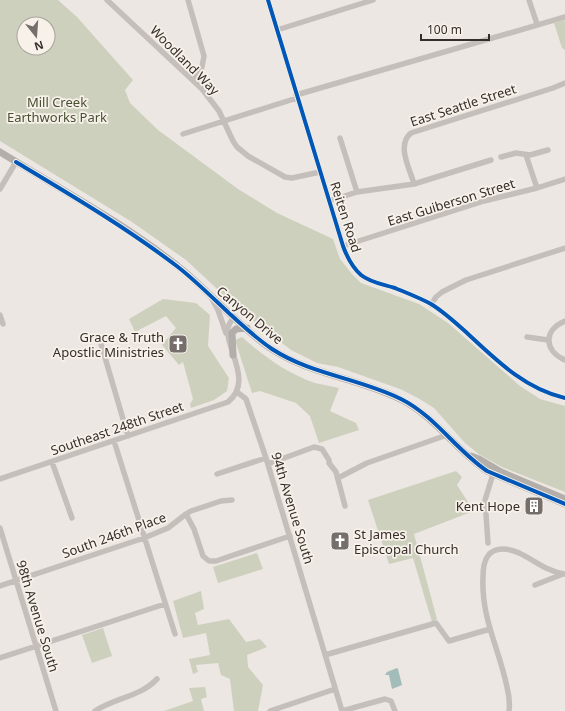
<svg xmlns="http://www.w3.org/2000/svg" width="565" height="711" font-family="'Noto Sans',sans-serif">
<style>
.green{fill:#ced0be;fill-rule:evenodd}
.water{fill:#a1bcb9}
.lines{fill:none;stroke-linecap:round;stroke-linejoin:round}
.minor{stroke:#c5bfbb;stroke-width:5.5}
.major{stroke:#b4aeaa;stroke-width:7}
.cycleway-casing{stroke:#f7f1ea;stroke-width:6}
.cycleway{stroke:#0057b8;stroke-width:4}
.labels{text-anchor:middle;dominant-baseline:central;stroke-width:3.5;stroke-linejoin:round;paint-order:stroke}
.street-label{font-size:13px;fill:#352d2a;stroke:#f7f1ea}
.park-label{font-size:13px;fill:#475031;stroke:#f7f1ea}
.poi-label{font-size:13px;fill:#352d2a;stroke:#f7f1ea;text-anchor:end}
</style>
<rect width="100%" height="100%" fill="#ece7e2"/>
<path class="green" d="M0,0H58L77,17L133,80L125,90L130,103L158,130L238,189L277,213L333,239L340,259L352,274L361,283L419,304L448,323L520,386L540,399L565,406V492L502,467L480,455L465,443L434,408L418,398L400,389L338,367L317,363L291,350L242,312L186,260L132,222L0,141ZM24,24H48V48H24Z
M565,20V50L562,48L554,23Z
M163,299L196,303L210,315L208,346L229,378L227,391L214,400L191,408L190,404L193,399L183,362L179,365L162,345L176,328L166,316L135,332L129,319Z
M242,337C263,356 288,374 315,383C323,385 331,386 339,388L330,411L356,423L359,430L319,443L310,416L296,403L260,391L252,393L235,340Z
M456,471L462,477L457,485L468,502L479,509L414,534L437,619L432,622L413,558L389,564L368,500Z
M257,553L263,569L218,583L213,567Z
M201,591L204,609L195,613L198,625L229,619L246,642L260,639L267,647L247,655L248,667L263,685L258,711H234L230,679L221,675L218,663L196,665L198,672L193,674L189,659L210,655L206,633L183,638L173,601Z
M103,628L112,656L92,663L82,635Z
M205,687L207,697L201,699L204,711H164L193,701L189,688Z"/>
<path class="water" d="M397,668L398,669L402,685L392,689L389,675H385L387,672Z"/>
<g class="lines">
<path class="minor" d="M107,0L202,89L219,111L233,141L237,147L248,156L285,177L292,178L320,172
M188,0L204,56L202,67L194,80
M268,0L343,246C347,257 352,267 361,275C371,283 383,284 395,288C407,293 420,298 431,304C444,312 456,323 467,333C496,360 525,389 565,398
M529,0L537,24
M277,30L373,0
M296,95L565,17
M183,134L297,98
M340,138L357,192
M526,155L537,188
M501,157L516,153L530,155L548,150
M414,184L491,160
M0,189L16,162
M329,201L357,192L414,184C410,169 396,145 411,133L553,88L565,83
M343,246L484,201L537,188L565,179
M212,299L218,310L226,333
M431,305L436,297L442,292L466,280L565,248
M0,315L3,324
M565,321C543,330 544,351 565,360
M99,337L128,436
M527,337L548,340
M237,392L246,399L266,458L342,711
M114,441L175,634
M52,462L72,518
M268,464L314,447L322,449L329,460V463L336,472L345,506
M217,474L266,458
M338,478L367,463L447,435
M0,479L228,402C249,385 234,361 229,340C228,335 226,330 229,325C230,322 232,320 234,317
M186,514L194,529L203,556L209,561H216L290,536
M0,528L56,711
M488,543L485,500L493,474
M535,585L563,574
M0,586L144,538L168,528L186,514L191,511L221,501L232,500
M325,655L436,623L449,641L490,629
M0,658L165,604
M95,711C116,697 140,697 157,679
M270,711L335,689
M342,711L385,699L391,701L395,711
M509,711C510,703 509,695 507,687C499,648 481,618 483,577C483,563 486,549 503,549C524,549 542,572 565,574"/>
<path class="major" d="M0,152C60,189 124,223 180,268C211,293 237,325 270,348C310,375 359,378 402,400C435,417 456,450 487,471L565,504
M233,355L232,333L236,329L247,328
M471,456L479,459L501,472L565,499"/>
<g class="cycleway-casing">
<path id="cycleway" d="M268,0L343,246C347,257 352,267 361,275C371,283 383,284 395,288C407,293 420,298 431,304C444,312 456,323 467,333C496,360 525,389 565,398
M16,162C71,195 127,228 178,267C211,293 238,326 272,349C312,375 359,378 401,399C435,416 456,450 487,471L565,504"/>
</g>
<use href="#cycleway" class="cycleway"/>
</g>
<defs>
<g id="church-square" transform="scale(1)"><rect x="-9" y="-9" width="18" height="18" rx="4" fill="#756e6a" stroke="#f7f1ea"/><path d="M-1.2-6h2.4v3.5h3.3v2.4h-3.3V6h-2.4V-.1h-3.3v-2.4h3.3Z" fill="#fff"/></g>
<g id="building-square" transform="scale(1)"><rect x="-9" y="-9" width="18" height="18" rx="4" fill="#756e6a" stroke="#f7f1ea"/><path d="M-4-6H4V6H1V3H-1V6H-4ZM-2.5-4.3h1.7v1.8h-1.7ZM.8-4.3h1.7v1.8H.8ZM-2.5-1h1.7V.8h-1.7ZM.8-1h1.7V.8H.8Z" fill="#fff"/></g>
</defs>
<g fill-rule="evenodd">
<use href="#church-square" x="178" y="344"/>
<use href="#building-square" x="534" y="506"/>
<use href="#church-square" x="340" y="541"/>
</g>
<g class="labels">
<g class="street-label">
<text transform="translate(185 60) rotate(45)">Woodland Way</text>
<text transform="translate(463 105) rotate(-18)">East Seattle Street</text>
<text transform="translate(451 202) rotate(-17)">East Guiberson Street</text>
<text transform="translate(346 217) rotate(72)">Reiten Road</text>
<text transform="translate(250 315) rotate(40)">Canyon Drive</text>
<text transform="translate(117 428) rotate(-19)">Southeast 248th Street</text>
<text transform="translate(293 508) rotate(73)">94th Avenue South</text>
<text transform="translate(114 535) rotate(-20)">South 246th Place</text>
<text transform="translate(38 616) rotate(73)">98th Avenue South</text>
</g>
<g class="park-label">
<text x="57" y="102">Mill Creek<tspan x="57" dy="15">Earthworks Park</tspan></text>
</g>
<g class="poi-label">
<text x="164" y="337">Grace &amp; Truth<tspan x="164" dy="15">Apostlic Ministries</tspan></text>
<text x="520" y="506">Kent Hope</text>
<text x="354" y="534" text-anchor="start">St James<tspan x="354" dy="15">Episcopal Church</tspan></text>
</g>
</g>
<g transform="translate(36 36) rotate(163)"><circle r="19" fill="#f7f1ea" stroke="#a9a39d"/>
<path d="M0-3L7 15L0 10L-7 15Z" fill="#756e6a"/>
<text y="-6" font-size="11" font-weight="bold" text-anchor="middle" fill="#352d2a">N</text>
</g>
<path d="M421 34v6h68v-6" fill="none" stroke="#352d2a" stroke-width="2"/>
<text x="427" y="34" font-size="12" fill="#352d2a" stroke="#f7f1ea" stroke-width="3" paint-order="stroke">100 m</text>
</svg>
